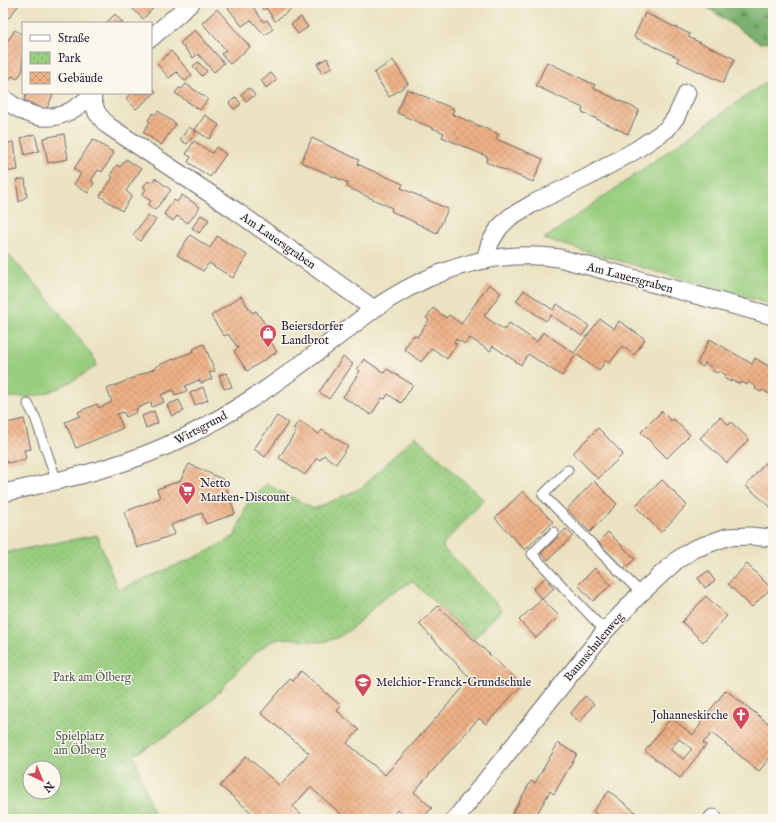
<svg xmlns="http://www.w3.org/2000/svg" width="776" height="822" font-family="'IM FELL English',serif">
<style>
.forest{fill:url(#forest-firs);stroke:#4e6a54}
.park{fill:url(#park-dots);stroke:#5e785d;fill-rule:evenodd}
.garden{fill:#99ce7f;stroke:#5e785d}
.building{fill:url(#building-cross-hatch);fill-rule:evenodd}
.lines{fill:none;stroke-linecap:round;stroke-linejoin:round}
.service-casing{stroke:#68656a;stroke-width:11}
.minor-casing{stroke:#68656a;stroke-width:19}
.service{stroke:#fff;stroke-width:9}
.minor{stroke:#fff;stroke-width:17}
.labels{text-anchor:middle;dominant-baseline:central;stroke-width:3;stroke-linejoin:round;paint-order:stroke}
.street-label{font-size:12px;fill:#22223b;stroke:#fbf7ec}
.poi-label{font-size:12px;fill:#22223b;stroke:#fbf7ec;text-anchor:start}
.park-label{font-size:12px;fill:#46564f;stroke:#fbf7ec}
</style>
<defs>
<pattern id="forest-firs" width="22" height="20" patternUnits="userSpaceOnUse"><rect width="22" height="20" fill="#7ab16e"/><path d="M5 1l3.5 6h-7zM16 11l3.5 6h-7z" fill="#64905c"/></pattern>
<pattern id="park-dots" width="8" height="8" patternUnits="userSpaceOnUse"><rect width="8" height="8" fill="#99ce7f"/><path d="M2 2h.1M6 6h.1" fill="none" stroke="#84b16f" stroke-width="1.8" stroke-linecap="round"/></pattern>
<pattern id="building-cross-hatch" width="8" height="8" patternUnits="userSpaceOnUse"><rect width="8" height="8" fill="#edb186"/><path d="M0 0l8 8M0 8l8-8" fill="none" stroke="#cb9875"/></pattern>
</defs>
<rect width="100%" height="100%" fill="#fbf7ec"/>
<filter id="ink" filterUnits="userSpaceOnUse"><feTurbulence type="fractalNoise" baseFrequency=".025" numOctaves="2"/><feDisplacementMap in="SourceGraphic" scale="8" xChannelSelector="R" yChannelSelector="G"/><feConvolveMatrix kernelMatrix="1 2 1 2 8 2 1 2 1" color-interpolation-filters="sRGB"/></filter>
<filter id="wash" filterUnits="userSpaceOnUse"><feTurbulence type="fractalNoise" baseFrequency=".012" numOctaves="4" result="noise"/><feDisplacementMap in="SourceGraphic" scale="16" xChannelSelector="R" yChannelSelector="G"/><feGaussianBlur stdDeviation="0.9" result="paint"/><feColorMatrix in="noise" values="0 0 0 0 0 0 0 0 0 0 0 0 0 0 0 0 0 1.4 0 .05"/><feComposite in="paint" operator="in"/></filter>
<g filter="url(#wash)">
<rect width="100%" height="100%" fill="#eae2c0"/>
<path class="forest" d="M701,3H773V42L759,43Z"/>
<path class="park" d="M415,436L484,500L444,543L443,548L502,609L474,639L412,581C404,587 394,591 386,597C368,610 353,633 331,640C311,647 288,631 269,643C244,659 226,687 204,707C184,727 158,741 134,755L155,819H3V553L97,535L118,590L205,553L235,536L247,504L266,484L314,509L361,488ZM30,768H54V792H30Z"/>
<path class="garden" d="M773,77V305L544,239Z
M3,249L44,293L96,361V366C76,379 53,394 28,397C20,398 11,397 3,397Z"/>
<g id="blocks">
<path class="building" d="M3,3H20L9,18L3,14Z
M127,3H158L143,19Z
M229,3H250L264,22L267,20L273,29L265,35L251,20L242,26L226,5Z
M259,3H293L295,6L275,21L266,8L263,10Z
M217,9L250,47L230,64L221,54L226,50L202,23Z
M645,13L690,34L688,37L735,59L723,83L677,61L679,58L634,37Z
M115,14L123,23H106Z
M301,17L308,27L298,34L291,24Z
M15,30L23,35V70L17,79L12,76L7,84L3,81V48Z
M195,30L224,63L214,72L198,54L193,58L180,43Z
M171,51L192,75L185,81L177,72L169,78L157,64Z
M327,58L332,68L322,73L317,64Z
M393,60L408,84L389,97L374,73Z
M198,62L207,71L202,76L193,66Z
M547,62L595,85L593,88L639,110L628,134L582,112L583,108L536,86Z
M271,73L277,80L266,88L261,80Z
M186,84L208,99L200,110L175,93L179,88L182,89Z
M151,86L156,92L136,109L126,98L132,93H151Z
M249,88L255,95L246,101L241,94Z
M407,89L454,109L452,114L498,134L496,139L543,159L533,182L486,162L488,157L442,137L444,133L397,113Z
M27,93H54L46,110L24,100Z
M236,97L241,104L234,109L229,103Z
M158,111L176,124L161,145L143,132L150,122L148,120L153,113L155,115Z
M205,115L219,125L209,139L195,130Z
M189,127L196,132L187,144L180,140Z
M35,134L39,151L25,155L21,138Z
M64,134L68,159L48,163L43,138Z
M312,138L359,160L357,164L403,184L401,188L448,209L437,233L391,211L392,208L347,187L348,183L301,162Z
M93,139L114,153L102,172L98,170L91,181L94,183L88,193L74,184L81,174L74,169Z
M194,141L212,153L216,147L226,154L210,177L188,162L191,157L186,154Z
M14,142L18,170L3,172V144Z
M126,159L141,169L126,191L132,196L122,211L100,196L113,177L110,175L117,165L120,167Z
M155,178L171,190L155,210L148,205L151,201L142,195L146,189L143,187L148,181L151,183Z
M25,179L27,196L19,202L16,180Z
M182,195L200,207L188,223L177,216L173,221L164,214L174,200L177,202Z
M148,215L156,220L140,241L133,235Z
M201,215L209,220L199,233L192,228Z
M190,235L210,248L217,236L247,255L233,278L209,263L203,271L177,255Z
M489,284L501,293L484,316L504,330L509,323L537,342L543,332L574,353L600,319L614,329L619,321L645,339L634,355L622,346L610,363L606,360L599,371L576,354L562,376L528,354L521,365L493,346L490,351L470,338L465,344L456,339L454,343L457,344L447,359L432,348L421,362L404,349L414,335L417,337L429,320L426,318L433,308L446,318L449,315L461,324Z
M524,290L553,310L557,304L589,326L582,336L551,315L546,321L516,301Z
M241,296L252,313L256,311L271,333L267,336L277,352L247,371L234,351L238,348L228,334L224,336L211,316Z
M710,339L752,364L755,358L773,369V396L762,390L761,392L755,389L756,387L749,382L747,385L742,382L740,384L732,380L731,382L725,379L726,375L719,371L717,373L711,370L712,367L705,363L703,367L697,363Z
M204,344L215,371L209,373L212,379L201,383L199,380L185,386L187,391L175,395L173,390L161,395L164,402L152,407L151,402L136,409L137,412L126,417L123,412L117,414L123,428L76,448L65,422L80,416L78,412L97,404L99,408L112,402L107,389L156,368V366L194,351L193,349Z
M343,357L353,364L329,399L319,392Z
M364,359L384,373L387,369L413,385L401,403L388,394L385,399L382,398L371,415L343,397L360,371L357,369Z
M226,373L232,387L224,389L219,375Z
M203,387L208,400L195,405L190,393Z
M179,400L184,411L172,416L167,405Z
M154,411L158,423L146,428L142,416Z
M662,411L671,421L673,419L690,435L667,458L641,432Z
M277,416L288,423L265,457L254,449Z
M720,417L729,425L731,422L749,439L727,463L700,438Z
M24,419L31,449L24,450L26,459L7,463L3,454V424Z
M299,421L319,434L322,430L348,446L336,464L324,455L320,460L317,458L305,475L279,458L296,431L293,429Z
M598,428L623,454L598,479L573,453Z
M773,453V509L746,486Z
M189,464L224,480L235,514L206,524L202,513L171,525L175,534L137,548L124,512L160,498L157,489L180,481Z
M662,480L687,505L661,532L635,506Z
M594,481L617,504L590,532L567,509Z
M523,491L553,522L525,550L495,518Z
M566,529L573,536L548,560L541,553Z
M608,532L635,559L624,569L598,542Z
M747,564L771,588L752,607L728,584Z
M595,568L611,585L593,601L578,585Z
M708,571L715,581L705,588L698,578Z
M545,578L554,588L542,599L533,589Z
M706,596L727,616L703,642L682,622Z
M542,599L559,616L536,638L519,620Z
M438,606L522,685L486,724L479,718L414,792L432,808L422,819H407L397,810L389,819H347L310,787L293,807L306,819H273L266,813L259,819L220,786L246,756L280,786L309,753L261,713L290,679L293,681L301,671L341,706L337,711L359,730L347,743L385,775L471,679L419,624Z
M726,690L773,727V754L759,771L712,733L703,743L706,745L680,778L645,751L671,718L693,735L701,724L700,723ZM679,739L692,749L683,759L670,749Z
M585,696L594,704L580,722L570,714Z
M558,743L577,754L554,794L550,791L534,819H509L531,781L535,783Z
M609,791L639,815L643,819H602L593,811Z"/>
</g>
</g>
<g filter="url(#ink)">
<use href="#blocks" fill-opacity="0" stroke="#68656a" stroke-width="1"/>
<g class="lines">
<g class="service-casing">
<path id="service" d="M28,404L35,417L57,482
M568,470L543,495L641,593
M554,532L532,554L605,631"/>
</g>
<g class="minor-casing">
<path id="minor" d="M151,38L191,3
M91,96L97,113L107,125L236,211L374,309C428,272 492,248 559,258L773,316
M3,98C37,125 62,124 94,93
M485,259L490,243L499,228L510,217L534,203L586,178L636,150L667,129L676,117L687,93
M3,493C58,481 115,469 166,446C244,411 306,361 374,309
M455,819L605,631L641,593L677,560L694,549L727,537L749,536L773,538
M713,819V818"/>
</g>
<use href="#service" class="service"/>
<use href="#minor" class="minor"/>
</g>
</g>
<defs>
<g id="shop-pin" transform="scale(0.9)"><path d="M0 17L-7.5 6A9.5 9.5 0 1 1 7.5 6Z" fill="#d1495b" stroke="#fbf7ec"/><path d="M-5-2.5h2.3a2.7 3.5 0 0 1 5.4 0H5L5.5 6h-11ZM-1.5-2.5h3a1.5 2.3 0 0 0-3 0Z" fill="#fff"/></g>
<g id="supermarket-pin" transform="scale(0.9)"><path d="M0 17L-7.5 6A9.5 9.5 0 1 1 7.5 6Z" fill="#d1495b" stroke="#fbf7ec"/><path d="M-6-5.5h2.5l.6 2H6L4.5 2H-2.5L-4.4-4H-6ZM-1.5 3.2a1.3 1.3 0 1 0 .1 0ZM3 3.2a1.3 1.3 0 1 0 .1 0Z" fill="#fff"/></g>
<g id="school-pin" transform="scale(0.9)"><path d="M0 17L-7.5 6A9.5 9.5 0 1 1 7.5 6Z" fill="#d1495b" stroke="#fbf7ec"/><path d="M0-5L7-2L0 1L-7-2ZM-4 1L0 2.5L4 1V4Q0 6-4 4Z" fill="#fff"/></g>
<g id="church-pin" transform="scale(0.9)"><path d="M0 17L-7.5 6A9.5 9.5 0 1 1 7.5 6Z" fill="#d1495b" stroke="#fbf7ec"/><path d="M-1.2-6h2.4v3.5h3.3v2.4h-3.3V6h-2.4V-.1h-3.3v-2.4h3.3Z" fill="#fff"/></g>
</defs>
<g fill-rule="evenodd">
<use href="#shop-pin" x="268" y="333"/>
<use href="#supermarket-pin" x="187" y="490"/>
<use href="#school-pin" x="363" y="682"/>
<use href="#church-pin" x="741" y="715"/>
</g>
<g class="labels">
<g class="street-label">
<text transform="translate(278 241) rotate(35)">Am Lauersgraben</text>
<text transform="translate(630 278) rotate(15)">Am Lauersgraben</text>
<text transform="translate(201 428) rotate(-28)">Wirtsgrund</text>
<text transform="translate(594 647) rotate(-50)">Baumschulenweg</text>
</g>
<g class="poi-label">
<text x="281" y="326">Beiersdorfer<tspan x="281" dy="14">Landbrot</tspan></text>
<text x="200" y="483">Netto<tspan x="200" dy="14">Marken-Discount</tspan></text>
<text x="376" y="682">Melchior-Franck-Grundschule</text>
<text x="728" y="715" text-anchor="end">Johanneskirche</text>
</g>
<g class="park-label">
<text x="92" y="677">Park am Ölberg</text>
<text x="80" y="736">Spielplatz<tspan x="80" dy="14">am Ölberg</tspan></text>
</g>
</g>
<rect width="776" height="822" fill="none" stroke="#fbf7ec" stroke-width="16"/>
<rect x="22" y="22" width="130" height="72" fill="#fbf7ec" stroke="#a4a2a5"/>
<rect x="30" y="35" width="20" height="6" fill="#ffffff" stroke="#a4a2a5"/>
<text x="58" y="42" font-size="12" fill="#22223b">Straße</text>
<rect x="30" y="52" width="20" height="12" fill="url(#park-dots)" stroke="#a4a2a5"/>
<text x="58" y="62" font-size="12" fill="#22223b">Park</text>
<rect x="30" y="72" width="20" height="12" fill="url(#building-cross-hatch)" stroke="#a4a2a5"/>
<text x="58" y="82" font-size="12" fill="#22223b">Gebäude</text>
<g transform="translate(42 780) rotate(136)"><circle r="19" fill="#fbf7ec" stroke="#a4a2a5"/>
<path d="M0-3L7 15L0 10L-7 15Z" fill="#d1495b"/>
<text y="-6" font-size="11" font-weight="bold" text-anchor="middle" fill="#22223b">N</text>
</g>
</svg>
